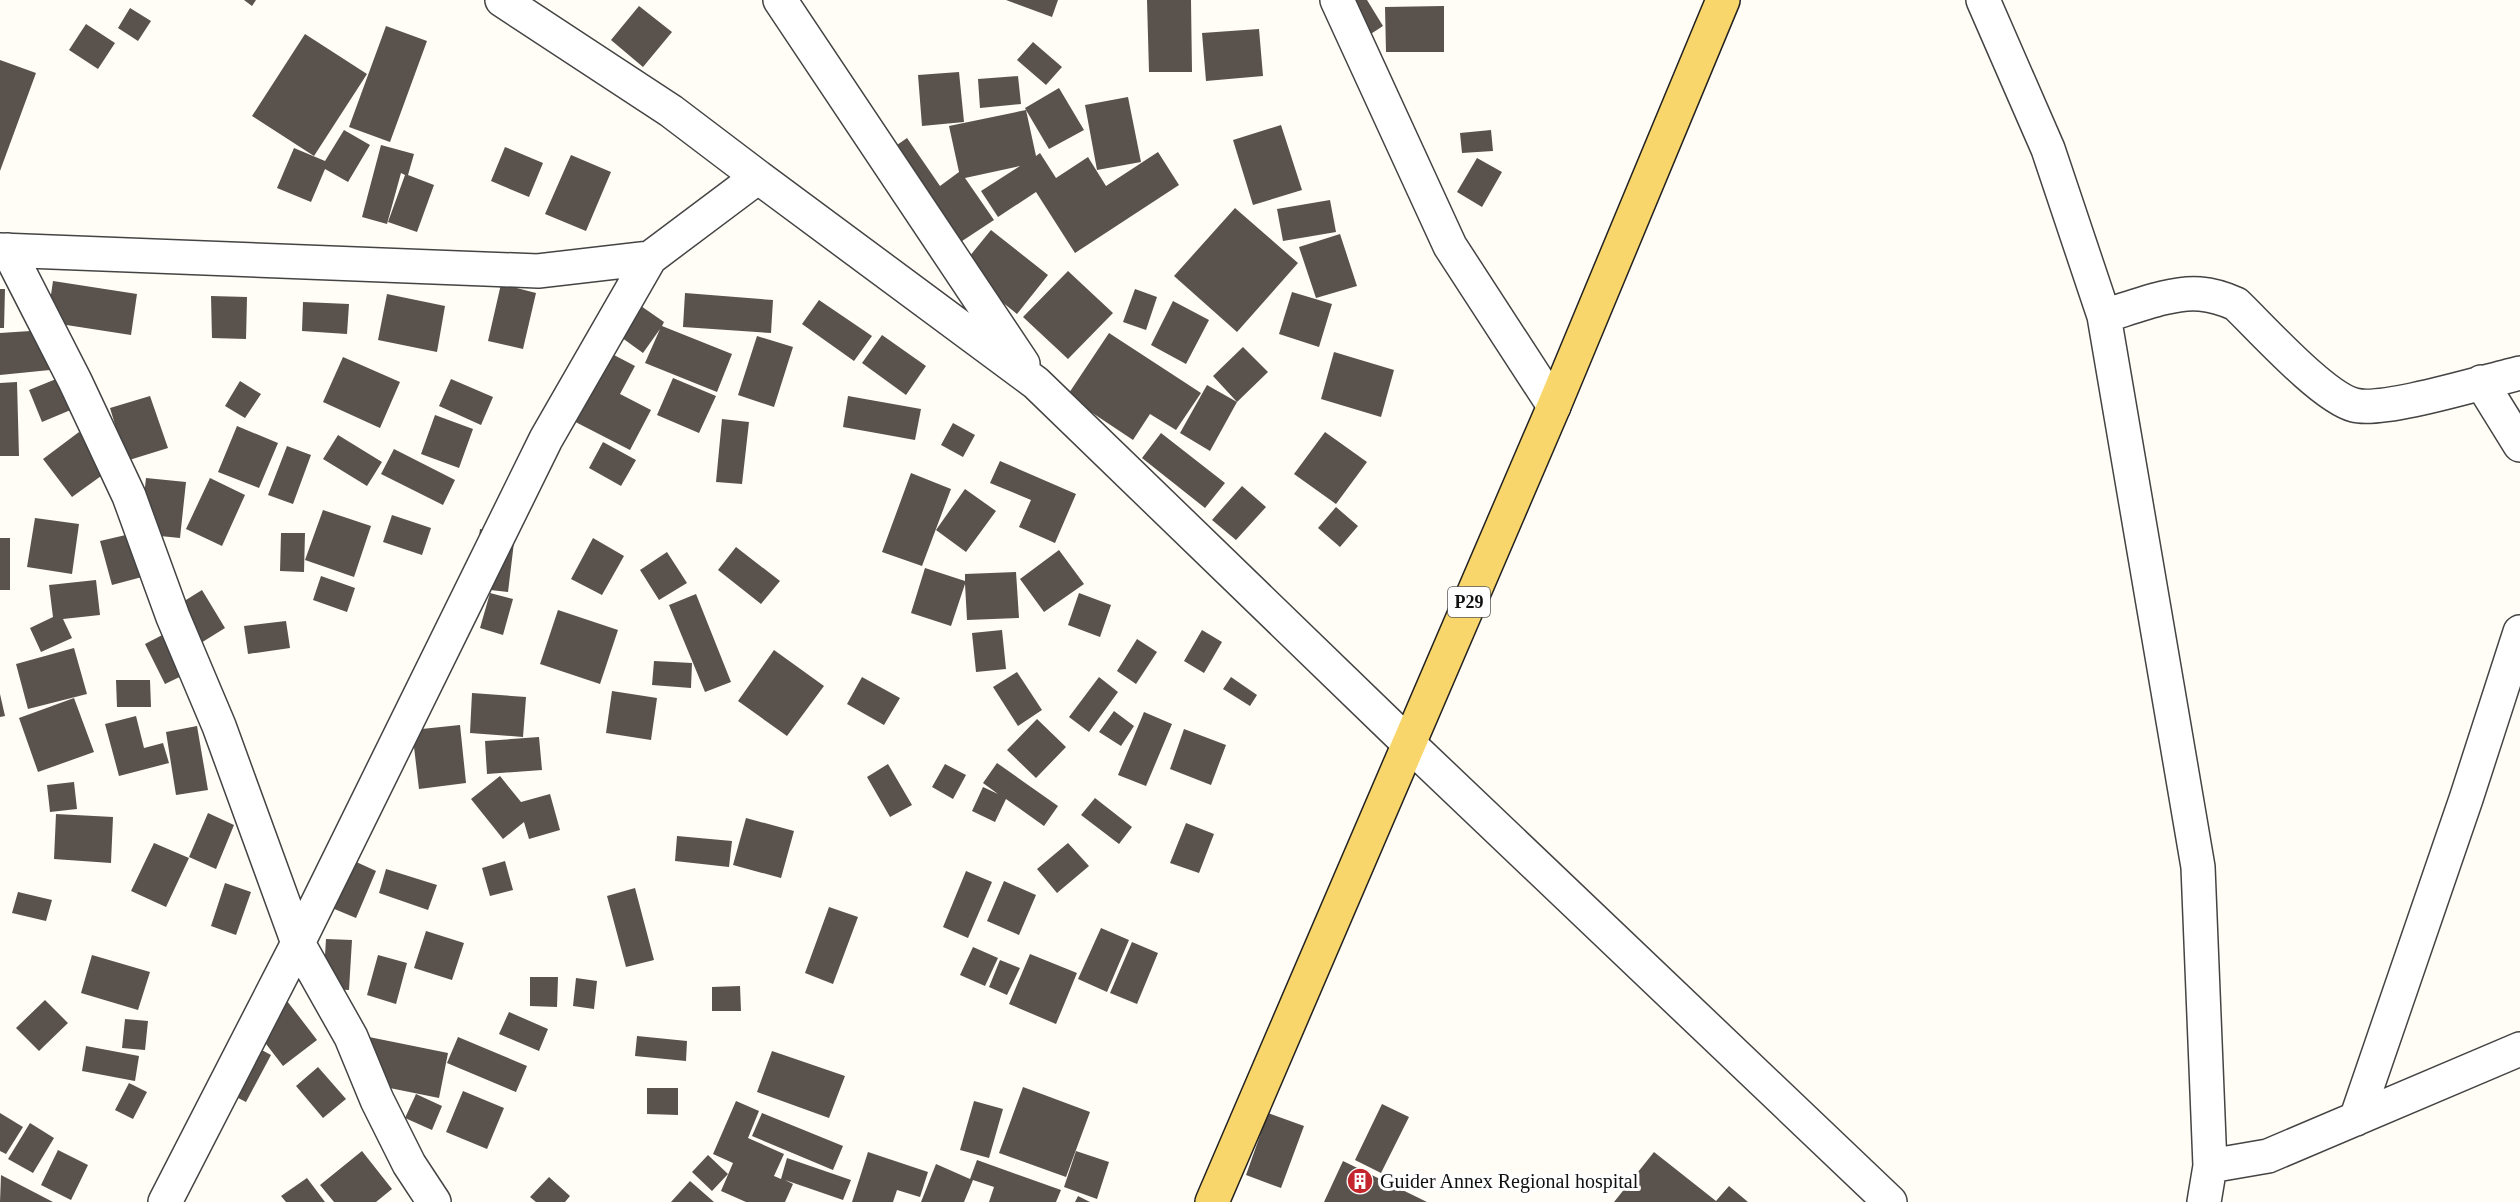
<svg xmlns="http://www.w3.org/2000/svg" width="2520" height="1202" font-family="Georgia,serif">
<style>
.building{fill:#5a524d}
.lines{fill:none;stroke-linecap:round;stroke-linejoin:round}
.minor-casing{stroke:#444;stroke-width:36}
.primary-casing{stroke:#222;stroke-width:36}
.minor{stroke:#fff;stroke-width:33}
.primary{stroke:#f9d66b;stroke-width:33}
.labels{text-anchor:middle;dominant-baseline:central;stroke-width:6;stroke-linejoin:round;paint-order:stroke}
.shield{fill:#fff;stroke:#585858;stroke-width:1.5}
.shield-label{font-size:18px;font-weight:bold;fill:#111}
.poi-label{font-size:20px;fill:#111;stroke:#fff;text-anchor:start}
</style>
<rect width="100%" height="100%" fill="#fffdf5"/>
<path class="building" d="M244,0H256L252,6Z
M1006,0H1058L1052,17Z
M1147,0H1191L1192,72H1149Z
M1341,0H1367L1383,26L1363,39Z
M639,6L672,32L643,67L611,40Z
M1444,6V52H1386L1385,7Z
M130,8L151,21L138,41L118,28Z
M86,24L115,43L98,69L69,50Z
M386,26L427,41L390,142L349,127Z
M1259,29L1263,76L1206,81L1202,33Z
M305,34L367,74L314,156L252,116Z
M1033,42L1062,67L1046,85L1017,60Z
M0,60L36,73L0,171Z
M959,72L964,122L922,126L918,75Z
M1018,76L1021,104L980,108L978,79Z
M1059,88L1084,130L1049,149L1026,110L1036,156L1040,153L1056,178L1088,157L1106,186L1158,152L1179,185L1075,253L1036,192L998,217L981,191L1020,166L965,178L994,220L953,247L887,152L907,138L940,186L959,172L949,126L1026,110L1025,108Z
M1128,97L1141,162L1097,170L1085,105Z
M1281,125L1302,190L1253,205L1233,140Z
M344,130L370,145L348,182L325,169L311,202L277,188L294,148L325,161Z
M1491,130L1493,151L1462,153L1460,133Z
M381,145L414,154L408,175L434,185L417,232L388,222L405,175L401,173L387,224L362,217Z
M505,147L543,163L529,197L491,181Z
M571,155L611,172L586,231L545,214Z
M1477,158L1502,172L1482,207L1457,192Z
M1330,200L1336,232L1283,241L1277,209Z
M1235,208L1298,263L1237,332L1174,276Z
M991,230L1048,275L1017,314L960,268Z
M1340,234L1357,286L1316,298L1299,247Z
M1068,271L1113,313L1068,359L1023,317Z
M53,281L137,294L131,335L47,322Z
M501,284L536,293L523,349L488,341Z
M0,289H5L4,328H0Z
M1135,289L1157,297L1146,330L1123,322Z
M1292,292L1332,304L1319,347L1279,334Z
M685,293L773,300L771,333L683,327Z
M387,294L445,306L437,352L378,340Z
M211,296L247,297L246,339L212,338Z
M628,297L664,322L662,326L732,354L717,392L645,363L660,329L643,353L607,327Z
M819,300L872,336L854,361L802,324Z
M1173,301L1209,320L1186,364L1151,345Z
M303,302L349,304L347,334L302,331Z
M46,330L50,370L0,375V333Z
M1109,333L1201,393L1176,430L1150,414L1133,440L1067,396Z
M882,335L926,366L906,395L862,363Z
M757,336L793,347L774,407L738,395Z
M593,344L635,366L620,394L651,410L630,450L558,413Z
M1243,347L1268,372L1237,402L1210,451L1180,433L1207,385L1237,402L1213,376Z
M1334,352L1394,370L1381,417L1321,399Z
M343,357L400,382L380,428L323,402Z
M61,377L73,409L42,422L29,390Z
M673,378L716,396L699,433L657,415Z
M451,379L493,397L481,425L439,406Z
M240,381L261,394L245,418L225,406Z
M17,382L19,456H0V383Z
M150,396L168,448L126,461L110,408Z
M848,396L921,409L915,440L843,427Z
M435,415L473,429L459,468L421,454Z
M722,419L749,422L742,484L716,482Z
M953,423L975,435L963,457L941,445Z
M237,426L278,443L259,488L218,472Z
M79,432L108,471L72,497L43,459Z
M1325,432L1367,462L1336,504L1294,474Z
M1161,433L1225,483L1205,508L1142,458Z
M338,435L382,462L367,486L323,459Z
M603,442L636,460L621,486L589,468Z
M287,446L311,455L293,504L268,495Z
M394,449L455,480L443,505L381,474Z
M1000,461L1076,494L1055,543L1019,527L1031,500L990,483Z
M911,473L951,489L922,566L882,552Z
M146,478L186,482L180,538L140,534Z
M210,478L245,495L222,546L186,529Z
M1242,486L1266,507L1236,540L1212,520Z
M965,489L996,511L966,552L936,530Z
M1336,507L1358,526L1340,547L1318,528Z
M323,510L371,526L354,577L305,560Z
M392,515L431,528L422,555L383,542Z
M35,518L79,524L72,574L27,567Z
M480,529L515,534L508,592L473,588Z
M281,533H305L304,572L280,571Z
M130,534L142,577L112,585L100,541Z
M0,538H10V590H0Z
M593,538L624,556L602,595L571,579Z
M736,547L780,581L761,604L718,570Z
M1059,550L1084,584L1044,612L1020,579Z
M667,552L687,583L659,600L640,570Z
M925,568L965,581V574L1016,572L1019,618L967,620L965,584L951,626L911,613Z
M321,576L355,588L347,612L313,600Z
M96,580L100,615L63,619L72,638L41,652L30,628L53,617L49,585Z
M202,590L225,628L196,646L173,608Z
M490,593L513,599L503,635L480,628Z
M1079,593L1111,605L1100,637L1068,625Z
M696,594L731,682L705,692L669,605Z
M558,610L618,630L600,684L540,664Z
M286,621L290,648L248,654L244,626Z
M1002,630L1006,669L976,672L972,633Z
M1202,630L1222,642L1204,673L1184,661Z
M170,631L190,672L165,684L145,644Z
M1137,639L1157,652L1136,684L1117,671Z
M74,648L87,694L28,709L16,664Z
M774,650L824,686L787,736L738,701Z
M654,661L692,663L691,688L652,685Z
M1017,672L1042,710L1018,726L993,687Z
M862,677L900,698L884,725L847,704Z
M1099,677L1118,692L1089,732L1069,717Z
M1231,677L1257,695L1250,706L1223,689Z
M116,680H150L151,707H117Z
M612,691L657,698L651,740L606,733Z
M472,693L526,697L523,737L470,733Z
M0,694L5,716L0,717Z
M74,698L94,752L38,772L19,718Z
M1114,711L1134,726L1121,746L1099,732Z
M1144,712L1172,724L1146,786L1118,775Z
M136,716L144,748L163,743L169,763L119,776L105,724Z
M1037,719L1066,747L1036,778L1007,750Z
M460,725L466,783L419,789L412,730Z
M197,726L208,790L176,795L166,732Z
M1184,729L1226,745L1211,785L1170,769Z
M539,737L542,770L487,774L485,741Z
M997,763L1058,806L1044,826L1006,799L995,822L972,811L983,787L998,794L983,783Z
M888,764L912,805L890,817L867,777Z
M945,764L966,775L953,799L932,787Z
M500,776L521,802L550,794L560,830L529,839L524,822L503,839L471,799Z
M74,782L77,809L50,812L47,785Z
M1095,798L1132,827L1119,844L1081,815Z
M208,813L234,825L216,869L189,857Z
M56,814L113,817L111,863L54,859Z
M746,818L794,831L781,878L733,865Z
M1186,823L1214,834L1199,873L1170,863Z
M677,836L732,841L729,867L675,861Z
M154,843L189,858L166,907L131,891Z
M1068,843L1089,866L1057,893L1037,869Z
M341,855L376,871L356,918L320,903Z
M505,861L513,890L490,896L482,868Z
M386,869L437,885L428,910L379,893Z
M966,871L992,882L968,938L943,927Z
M1004,881L1036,895L1019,935L987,921Z
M225,883L251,892L236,935L211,926Z
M635,888L654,960L626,967L607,896Z
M18,892L52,900L46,921L12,913Z
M829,907L858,917L833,984L805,973Z
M1101,928L1129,940L1107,992L1078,979Z
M426,931L464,943L452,980L414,968Z
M326,939L352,940L349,990L323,989Z
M1132,942L1158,953L1137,1004L1110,993Z
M973,947L998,958L985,986L960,975Z
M1030,954L1077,973L1056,1024L1009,1004Z
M92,955L150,972L138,1010L81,993Z
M378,955L407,963L396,1004L367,995Z
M1000,960L1020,968L1007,995L989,987Z
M530,977H558L557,1007L530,1006Z
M576,978L597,981L594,1009L573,1006Z
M740,986L741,1011H712V987Z
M284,997L317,1040L283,1066L250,1023Z
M45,1000L68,1023L39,1051L16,1028Z
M509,1012L548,1029L539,1051L499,1034Z
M125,1019L148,1021L145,1050L122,1048Z
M637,1036L687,1041L686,1061L635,1056Z
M238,1037L271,1055L246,1102L213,1085Z
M369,1037L448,1053L439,1098L360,1082Z
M458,1037L527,1066L516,1092L447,1063Z
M86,1046L139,1056L135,1081L82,1071Z
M772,1051L845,1076L829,1118L757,1092Z
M318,1067L346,1099L323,1118L296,1086Z
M129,1083L147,1092L133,1119L115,1110Z
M1023,1087L1090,1112L1066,1177L999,1153Z
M647,1088H678V1115L647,1114Z
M463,1091L504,1108L487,1149L446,1132Z
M416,1094L442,1106L432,1130L405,1118Z
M736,1101L759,1111L748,1138L784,1154L774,1176L781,1179L787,1158L851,1180L843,1200L785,1180L793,1184L785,1202H746L721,1191L733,1163L713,1154Z
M974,1101L1003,1109L989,1158L960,1150Z
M1382,1104L1409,1117L1381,1173L1355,1160Z
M0,1113L23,1127L6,1154L0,1151Z
M762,1113L843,1146L833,1170L752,1136Z
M1268,1113L1304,1126L1281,1188L1246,1175Z
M30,1123L54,1138L33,1173L8,1159Z
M58,1150L88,1165L71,1200L41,1185Z
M362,1151L392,1189L376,1202H334L320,1185Z
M1076,1151L1109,1162L1097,1199L1064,1187Z
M868,1152L928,1172L920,1197L897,1190L893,1202H852Z
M1654,1152L1716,1201L1729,1186L1748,1202H1614Z
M708,1155L728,1174L712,1191L692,1172Z
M977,1160L1061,1190L1056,1202H989L994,1187L973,1180L964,1202H921L936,1164L970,1179Z
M1343,1161L1427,1202H1324Z
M1,1175L53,1202H0Z
M549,1177L570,1196L565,1202H536L530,1197Z
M307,1178L325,1202H286L281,1196Z
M690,1181L714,1202H671Z
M1078,1196L1090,1202H1075Z"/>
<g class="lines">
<g class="minor-casing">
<path id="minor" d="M502,0L671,111L758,177
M780,0L1023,364
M1337,0L1450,246L1554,406
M1983,0L2048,149L2104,316L2198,867L2210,1166L2204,1202
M0,250L538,271L650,258
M8,250L75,381L129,496L173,617L219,726L298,943L351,1037L377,1100L409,1164L434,1202
M2104,316C2131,308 2173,291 2200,294C2213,295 2225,299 2236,304C2262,329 2323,397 2354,405C2383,413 2486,381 2520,373
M2481,382L2520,445
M2356,1119L2466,799L2520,632
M2210,1166L2268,1156L2520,1049
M165,1202L298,943L546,439L650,258L758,177L1036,383L1408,743L1890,1202"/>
</g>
<g class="primary-casing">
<path id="primary" d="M1212,1202L1554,406L1723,0"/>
</g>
<use href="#minor" class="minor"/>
<use href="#primary" class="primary"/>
</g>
<defs>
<g id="building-disc" transform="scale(1.35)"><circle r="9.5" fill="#c4262e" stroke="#fff"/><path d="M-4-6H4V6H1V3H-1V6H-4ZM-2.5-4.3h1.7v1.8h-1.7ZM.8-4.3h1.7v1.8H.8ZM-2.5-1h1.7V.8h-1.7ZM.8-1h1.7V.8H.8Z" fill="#fff"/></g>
</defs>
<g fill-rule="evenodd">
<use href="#building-disc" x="1360" y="1181"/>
</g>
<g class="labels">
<rect class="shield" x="1448" y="587" width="42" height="30" rx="4.5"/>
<g class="shield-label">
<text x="1469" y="602">P29</text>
</g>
<g class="poi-label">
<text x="1380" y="1181">Guider Annex Regional hospital</text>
</g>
</g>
</svg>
